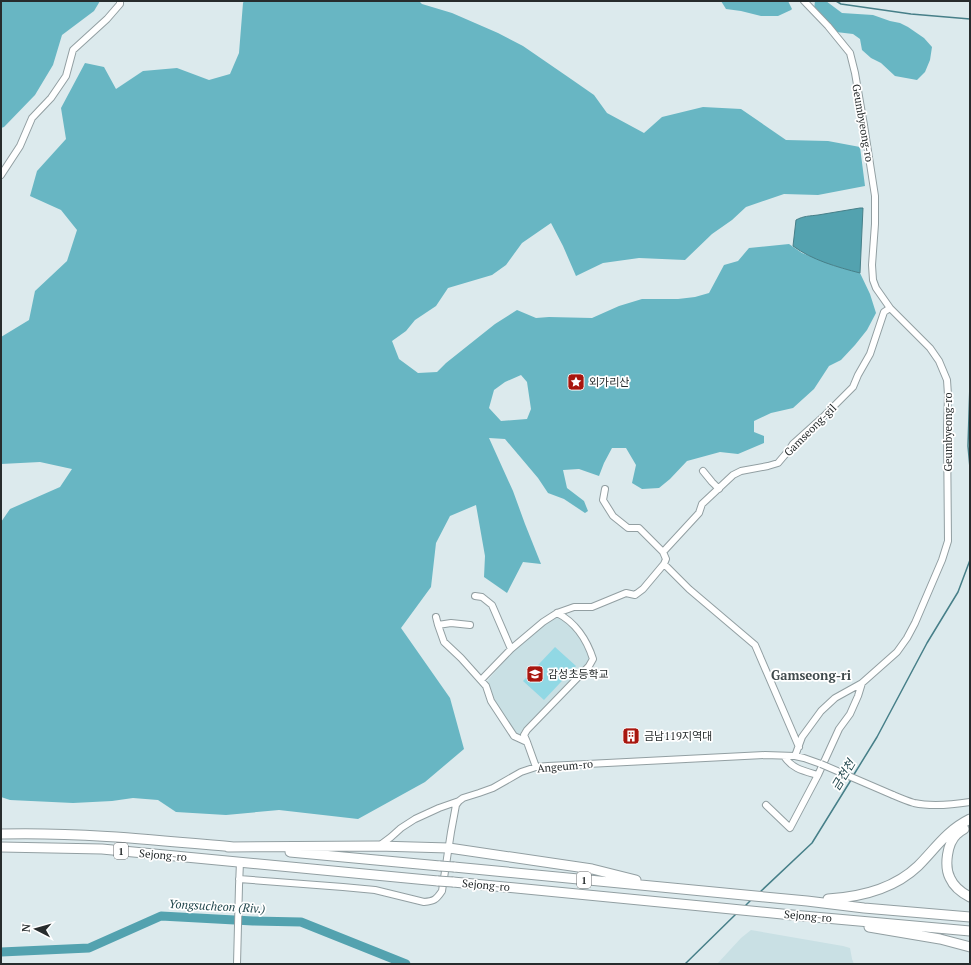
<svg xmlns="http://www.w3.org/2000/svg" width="971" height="965" font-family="'PT Serif','Noto Sans KR',serif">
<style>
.built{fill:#c9e0e4}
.green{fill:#91d8e4}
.forest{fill:#68b6c3;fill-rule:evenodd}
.water{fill:#53a2af;stroke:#467f88}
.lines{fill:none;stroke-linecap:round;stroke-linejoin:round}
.stream{stroke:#467f88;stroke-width:1.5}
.river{stroke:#53a2af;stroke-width:9}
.minor-casing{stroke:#929fa2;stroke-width:8}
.highway-casing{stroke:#929fa2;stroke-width:11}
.minor{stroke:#fff;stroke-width:6}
.highway{stroke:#fff;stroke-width:9}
.minor-bridge-casing{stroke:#929fa2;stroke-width:8;stroke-linecap:butt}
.highway-bridge-casing{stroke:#929fa2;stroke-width:11;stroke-linecap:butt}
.minor-bridge{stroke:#fff;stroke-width:6}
.highway-bridge{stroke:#fff;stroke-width:9}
.labels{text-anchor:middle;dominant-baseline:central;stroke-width:3.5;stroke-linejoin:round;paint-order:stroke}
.shield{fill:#fff;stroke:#686b6c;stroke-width:1}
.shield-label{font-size:10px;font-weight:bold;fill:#272c2d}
.street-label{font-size:11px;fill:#272c2d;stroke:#fff}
.poi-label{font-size:11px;fill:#272c2d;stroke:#fff;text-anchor:start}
.water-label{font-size:12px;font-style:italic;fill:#21464c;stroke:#fff}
.quarter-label{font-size:13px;font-weight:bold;fill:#3f4a4c;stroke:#fff}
</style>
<rect width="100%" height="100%" fill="#dceaed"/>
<path class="built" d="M557,615L573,629L581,638L590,658V661L527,729L521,731L522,736L521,737L515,734L493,702L488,680L512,652L521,642Z
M751,930L843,946L850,948L852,959L854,964H717L741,938Z"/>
<path class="green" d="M555,647L576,666L544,700L523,681Z"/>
<path class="forest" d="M1,1H100L94,11L62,35L53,65L35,95L4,127L1,128Z
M244,1H419L422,4L452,13L498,33L523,46L571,79L594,95L607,113L644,133L662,117L703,107L741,109L786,140L828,141L860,147L865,186L818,195L784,194L746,207L732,220L712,234L685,260L639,258L603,263L576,276L563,246L551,223L522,243L506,265L492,275L448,288L436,306L415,320L406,331L392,341L399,359L418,373L437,372L446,363L495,324L517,310L536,318L549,317L592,318L619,306L642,299H678L695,297L709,293L724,265L738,261L749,248L789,244L802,253L835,266L860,273L870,294L876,313L867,330L855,345L841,360L829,366L814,389L793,408L771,413L754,421V432L764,436V443L738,454L720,452L687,461L670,479L659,488L642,489L632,483L636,465L626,448H612L604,463L599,476L579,469L563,470L567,488L584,501L588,511L585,513L564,499L548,493L538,478L505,439L489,438L513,491L525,524L541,564L523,562L507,593L484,577L485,556L476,505L450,516L436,543L431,587L401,628L450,698L464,749L425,782L358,819L279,810L226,815L176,812L158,800L133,798L112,801L73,803L10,800L1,797V522L10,509L60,487L72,469L40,462L1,464V337L29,320L35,291L67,261L77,230L61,210L30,196L37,171L66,139L61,108L85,63L104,67L116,89L143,71L177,68L209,80L230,74L239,53L243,3ZM521,375L527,382L531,409L527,419L501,421L489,408L494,390L505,382Z
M721,1H788L792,9L791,10L778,16H761L741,11L726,9Z
M815,1H826L842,13L873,15L890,21L900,23L908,27L924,38L932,47L930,60L925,72L917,80L895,76L881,63L871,58L862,50L860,39L853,34L836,32L814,9Z"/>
<path class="water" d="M860,208H863L860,273C837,267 812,260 793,246L796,220C803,216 810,216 818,215C832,213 846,210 860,208Z"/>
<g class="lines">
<path class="stream" d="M836,1L841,4L911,14L970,19
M970,384L968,446L970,468
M853,776L877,737L927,643L958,592L970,560
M760,892L812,843L851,780
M744,907L752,899
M685,964L736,914"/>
<path class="river" d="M1,952L89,948L161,916L253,921L301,922L406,964"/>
<g class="minor-casing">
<path id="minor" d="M1,175L20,146L32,118L51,98L66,76L73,50L107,19L120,4V1
M703,471L712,482L719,489
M605,489L603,500L613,516L628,528H639L663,552
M664,564L689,589L755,645L799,747
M475,596L482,597L492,605L511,649
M436,617L438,625L444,642L461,658L486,686L491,701L514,736L527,742L536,767
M438,625L451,623L470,625
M481,680L511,649L543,622L557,613L574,607H592L626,593L635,595L643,589L664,564L666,559L663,552L699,513L702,504L733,475L741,471L768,466L778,463L789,450L793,444L823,417L853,387L858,375L870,354L884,312L890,308
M527,742L524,735L527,730L589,666L593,659C587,640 575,622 557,613
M795,756L802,737L821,711L835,698L862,683L897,652L907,638L915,623L942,560L948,541L947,428L948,395L947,380L939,361L930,348L890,308L876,288L873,280L872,265L875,224V196L864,125L855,73L850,53L828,26L804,1
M818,775L839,729L850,714L858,696L862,683
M893,795C900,798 907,801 914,803C932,807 951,805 970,802
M766,805L790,828L818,775C804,771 792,769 784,756
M379,846L391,837L401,828L415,819L439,808L459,801
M239,879L343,887L375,890L424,902C434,901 436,900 442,891L451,832L456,805L459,801L463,798L479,793L493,788L521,772L536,767L548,766L765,755L795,756L804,758L821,764
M237,964L239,886L240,862"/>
</g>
<g class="highway-casing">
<path id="highway" d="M964,829C962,830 959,832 957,834C947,843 944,866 950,878C954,887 962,893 970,897
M1,834C79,832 156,840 233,847
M1,847L102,849L438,881
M228,847L378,846L449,848L592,869L636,880
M290,852L440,866
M454,867L807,901L864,908L970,917
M453,882L701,906L792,915L970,931
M828,899C861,897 894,889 918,866C936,848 946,831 970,819
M869,927L940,939L970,947"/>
</g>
<use href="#minor" class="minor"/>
<use href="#highway" class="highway"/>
<g class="minor-bridge-casing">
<path id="minor-bridge" d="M821,764L893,795"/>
</g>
<g class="highway-bridge-casing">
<path id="highway-bridge" d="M440,866L454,867
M438,881L453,882"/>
</g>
<use href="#minor-bridge" class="minor-bridge"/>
<use href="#highway-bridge" class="highway-bridge"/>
</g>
<defs>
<g id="sight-square" transform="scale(0.9)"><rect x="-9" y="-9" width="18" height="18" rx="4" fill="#a8160e" stroke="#fff"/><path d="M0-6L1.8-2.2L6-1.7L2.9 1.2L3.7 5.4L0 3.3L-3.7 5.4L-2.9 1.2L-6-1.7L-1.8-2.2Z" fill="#fff"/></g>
<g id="school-square" transform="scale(0.9)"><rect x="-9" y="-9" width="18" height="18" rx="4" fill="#a8160e" stroke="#fff"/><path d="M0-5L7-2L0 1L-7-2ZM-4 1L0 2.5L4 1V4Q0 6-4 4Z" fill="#fff"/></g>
<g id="building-square" transform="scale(0.9)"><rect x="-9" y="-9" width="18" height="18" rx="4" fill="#a8160e" stroke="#fff"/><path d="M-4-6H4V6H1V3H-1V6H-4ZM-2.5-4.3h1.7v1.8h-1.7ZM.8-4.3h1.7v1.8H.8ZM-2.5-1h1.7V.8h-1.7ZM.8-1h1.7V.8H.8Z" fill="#fff"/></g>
</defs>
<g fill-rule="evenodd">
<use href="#sight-square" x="576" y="382"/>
<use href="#school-square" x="535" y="674"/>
<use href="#building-square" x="631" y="736"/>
</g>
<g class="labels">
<g class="shield">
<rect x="114" y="843" width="14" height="16" rx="3"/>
<rect x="577" y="872" width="14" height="16" rx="3"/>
</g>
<g class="shield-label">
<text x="121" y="851">1</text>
<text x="584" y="880">1</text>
</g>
<g class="street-label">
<text transform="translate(863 123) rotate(80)">Geumbyeong-ro</text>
<text transform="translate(810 430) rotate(-45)">Gamseong-gil</text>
<text transform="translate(948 432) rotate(-90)">Geumbyeong-ro</text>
<text transform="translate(565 766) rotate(-5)">Angeum-ro</text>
<text transform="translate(163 855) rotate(5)">Sejong-ro</text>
<text transform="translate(486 885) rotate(5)">Sejong-ro</text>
<text transform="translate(808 916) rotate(5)">Sejong-ro</text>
</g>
<g class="poi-label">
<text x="589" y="382">외가리산</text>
<text x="548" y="674">감성초등학교</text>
<text x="644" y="736">금남119지역대</text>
</g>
<g class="water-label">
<text transform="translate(843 775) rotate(-59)">금천천</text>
<text transform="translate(217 906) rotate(3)">Yongsucheon (Riv.)</text>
</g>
<g class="quarter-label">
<text x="811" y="675">Gamseong-ri</text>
</g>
</g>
<rect width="971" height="965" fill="none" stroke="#272c2d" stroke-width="4"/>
<g transform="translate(36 929) rotate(276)" stroke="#ffffff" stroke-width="3" paint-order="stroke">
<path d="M0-3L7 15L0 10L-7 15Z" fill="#272c2d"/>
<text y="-6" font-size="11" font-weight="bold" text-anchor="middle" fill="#272c2d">N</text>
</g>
</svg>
